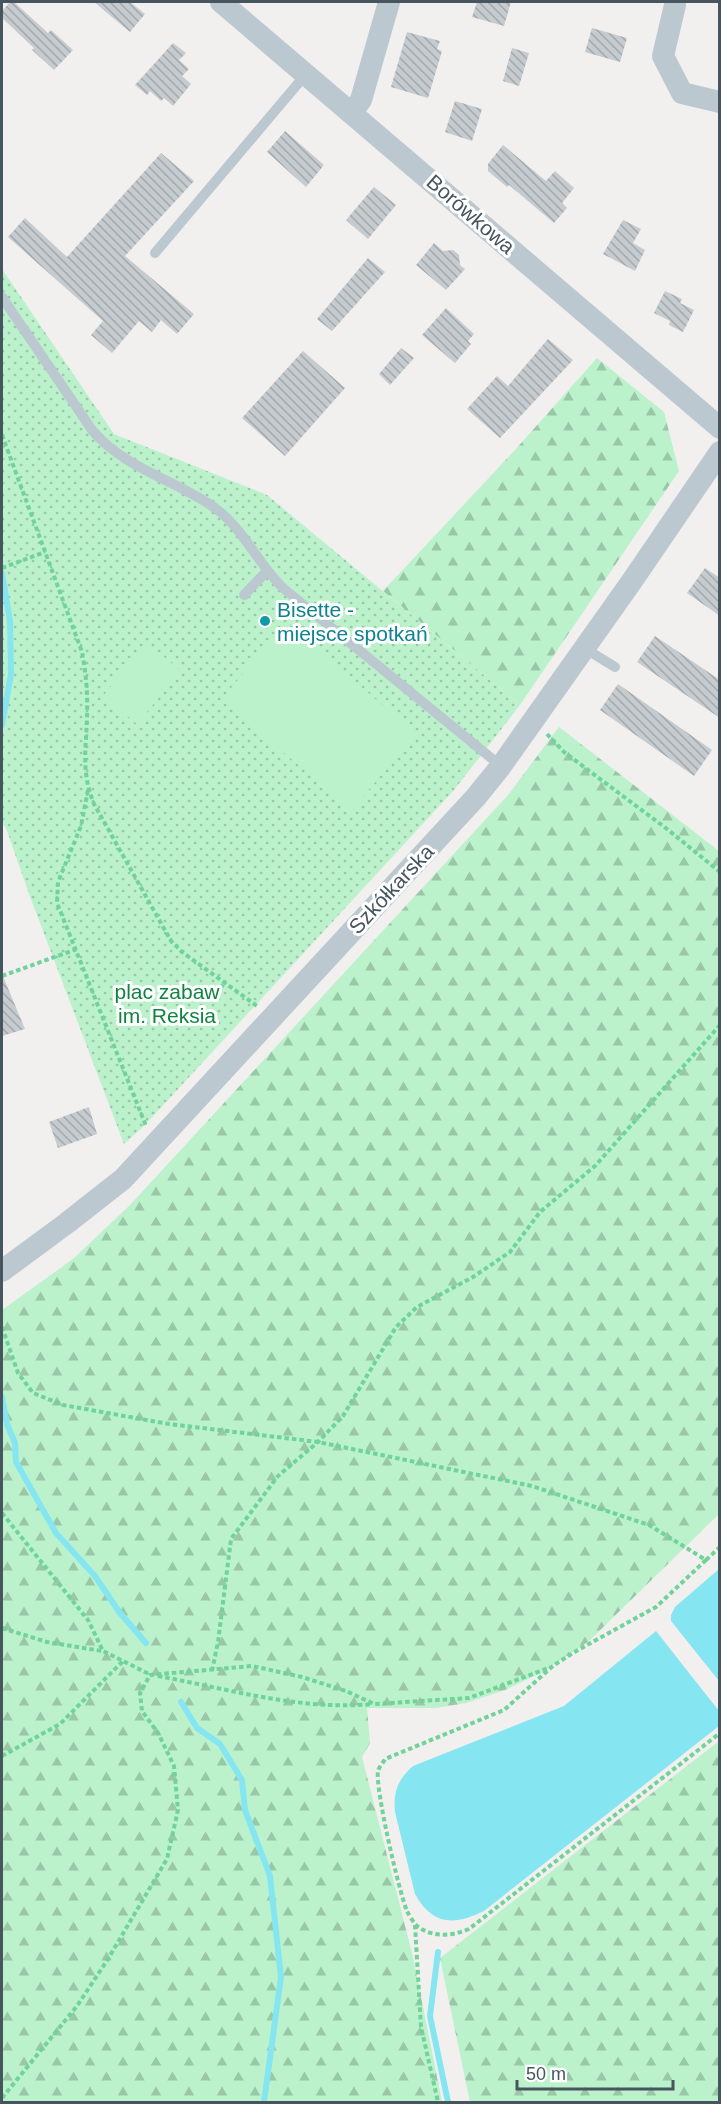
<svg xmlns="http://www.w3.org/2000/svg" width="721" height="2104" font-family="Arial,sans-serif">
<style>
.forest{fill:url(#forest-firs)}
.park{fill:url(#park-dots)}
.pitch{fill:#bbf2cb}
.water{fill:#85e6f2}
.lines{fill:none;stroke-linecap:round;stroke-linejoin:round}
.stream{stroke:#85e6f2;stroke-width:6}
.building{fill:url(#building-back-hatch)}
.path{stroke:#70d399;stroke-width:4;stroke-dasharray:4.5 3;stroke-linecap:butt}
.lane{stroke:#bcc8cf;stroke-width:10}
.street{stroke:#bcc8cf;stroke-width:22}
.culture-dot{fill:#0f9aa8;stroke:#fff;stroke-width:2}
.labels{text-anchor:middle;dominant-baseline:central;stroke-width:6;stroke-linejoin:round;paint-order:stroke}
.street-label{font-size:21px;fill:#46555e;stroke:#fff}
.culture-label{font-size:21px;fill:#0d838f;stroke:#fff;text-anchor:start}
.park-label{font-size:21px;fill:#108540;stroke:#fff}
</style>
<defs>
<pattern id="forest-firs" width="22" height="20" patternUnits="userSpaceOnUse" patternTransform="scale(1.5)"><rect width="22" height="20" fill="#bbf2cb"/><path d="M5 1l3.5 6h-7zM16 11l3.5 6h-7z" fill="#9ac7a8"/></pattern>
<pattern id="park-dots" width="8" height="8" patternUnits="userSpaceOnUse" patternTransform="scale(1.5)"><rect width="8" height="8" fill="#bbf2cb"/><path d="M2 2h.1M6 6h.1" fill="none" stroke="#9ac7a8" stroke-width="1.8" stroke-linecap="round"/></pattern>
<pattern id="building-back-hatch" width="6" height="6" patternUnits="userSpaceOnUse" patternTransform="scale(1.5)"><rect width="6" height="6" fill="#c6cbcf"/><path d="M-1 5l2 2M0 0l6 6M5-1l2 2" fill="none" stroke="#a3a8ab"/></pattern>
</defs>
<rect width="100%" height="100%" fill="#f2efef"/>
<path class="forest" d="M597,358L664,412L679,471L520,705L383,591L514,451Z
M559,727L719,851V1514L589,1641L543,1672L505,1690L466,1703L436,1708H367L370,1743L362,1757L413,1957L442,2102H2V1310L73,1259L130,1205L508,795Z
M719,1741V2102H470L440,1958Z"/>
<path class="park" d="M2,269L114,434L267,495L520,705L454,790L143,1127L124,1144L29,894L6,828L2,823Z"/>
<path class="pitch" d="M285,623L416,733L352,810L221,700Z
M146,642L181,671L137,724L103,696Z"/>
<path class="water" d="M719,1569V1681L671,1621V1615L675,1607Z
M656,1631L719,1711V1726L484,1911C454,1926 432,1925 415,1894L395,1812C393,1792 398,1779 413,1766L564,1706Z"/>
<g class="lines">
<path class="stream" d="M2,573L10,621L11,674L2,725
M2,1397L7,1424L15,1443L16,1462L56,1533L95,1576L120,1613L146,1643
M181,1702L197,1728L220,1744L242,1780L245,1810L270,1876L281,1977L264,2102
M438,1952L430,2016L448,2102"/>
</g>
<path class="building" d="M10,2H14L48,33L51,30L73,50L54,70L32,50L34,48L2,18V11Z
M94,2H130L145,14L130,32Z
M477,2H511L504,26L472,17Z
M592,28L627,38L620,62L585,52Z
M407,32L440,41L437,49L442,51L428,98L391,87Z
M173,43L186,53L179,60L189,69L182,76L191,84L173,106L164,98L161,101L150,91L147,95L135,85Z
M512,48L529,53L519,86L503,81Z
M455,101L482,109L472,141L445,132Z
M285,131L324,165L306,187L267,152Z
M503,145L546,181L555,171L574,188L562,203L567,208L554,223L509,185L507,187L488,171V164Z
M161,153L194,181L125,256L194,314L177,334L161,320L152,332L139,321L112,353L91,335L103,321L8,237L25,218L67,257Z
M374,187L396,205L368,239L346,220Z
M623,220L641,229L633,243L645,250L635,271L603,254Z
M434,243L443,251L453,250L459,255L460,265L465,269L446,290L416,265Z
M368,258L385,272L332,331L317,319Z
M665,291L682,299L680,303L694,310L683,332L669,325L670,321L654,313Z
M446,308L474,334L468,341L471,344L455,363L422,335Z
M548,339L573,360L500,438L467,409L497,376L508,386Z
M401,348L414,358L390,385L379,374Z
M303,351L345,388L285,456L242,418Z
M705,568L720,578V616L687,593Z
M655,636L720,680V718L637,662Z
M618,684L712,750L694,776L600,710Z
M2,974L25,1029L2,1036Z
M89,1107L97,1134L58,1148L49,1122Z"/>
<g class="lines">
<path class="path" d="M2,435L82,652C86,673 88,695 87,717C86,750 81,772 94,804L171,941L182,952L257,1006
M2,568L45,552
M547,734L564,752L667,829L720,872
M88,790L81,826L58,882L57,903L146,1126
M2,976L74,950
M210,999L225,983
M2,1327L18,1373L33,1393L63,1405L169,1424L318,1442L532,1486L649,1525L706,1560L720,1547
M2,1513L88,1620L103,1651L151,1675
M706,1560L656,1607L578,1650L554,1665L504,1710L385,1759C383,1763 379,1767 378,1771C375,1788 399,1892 407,1911C409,1915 413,1922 417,1926C433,1938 452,1936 469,1929L720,1733
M2,1628L47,1642L102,1651
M212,1671L218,1642L231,1539L278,1476L318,1442L343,1416L396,1327L417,1307L473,1277L510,1252L540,1212L595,1166L720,1025
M158,1676C228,1689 302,1711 373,1704
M2,1756L60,1724L124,1660
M415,1925L421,2027L438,2102
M2,2098L77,2006L108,1959L167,1859L178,1810L174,1766L158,1733L142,1711L140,1693L150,1675L252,1666L302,1677L346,1691L374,1704L469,1698L551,1667"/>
<path class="lane" d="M155,253L306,74
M2,297L92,430C125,469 174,479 215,508C244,529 257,563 283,588L501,766
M244,595L267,571
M584,648L615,667"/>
<path class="street" d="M221,2L720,428
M675,5L663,56L682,93L720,102
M352,112L361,100L389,2
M2,1271L67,1223L123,1179L476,797L501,766L632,581L720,452"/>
</g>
<circle class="culture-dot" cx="265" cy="621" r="6"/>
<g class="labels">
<g class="street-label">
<text transform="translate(471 214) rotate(41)">Borówkowa</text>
<text transform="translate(391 889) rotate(-47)">Szkółkarska</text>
</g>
<g class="culture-label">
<text x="277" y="609">Bisette -<tspan x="277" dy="24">miejsce spotkań</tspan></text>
</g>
<g class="park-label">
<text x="167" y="991">plac zabaw<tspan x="167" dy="24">im. Reksia</tspan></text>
</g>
</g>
<rect width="721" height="2104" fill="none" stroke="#46555e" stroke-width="6"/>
<path d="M517 2080v9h156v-9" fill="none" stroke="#46555e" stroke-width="3"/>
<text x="526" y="2080" font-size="18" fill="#46555e" stroke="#ffffff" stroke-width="4.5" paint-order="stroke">50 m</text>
</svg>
